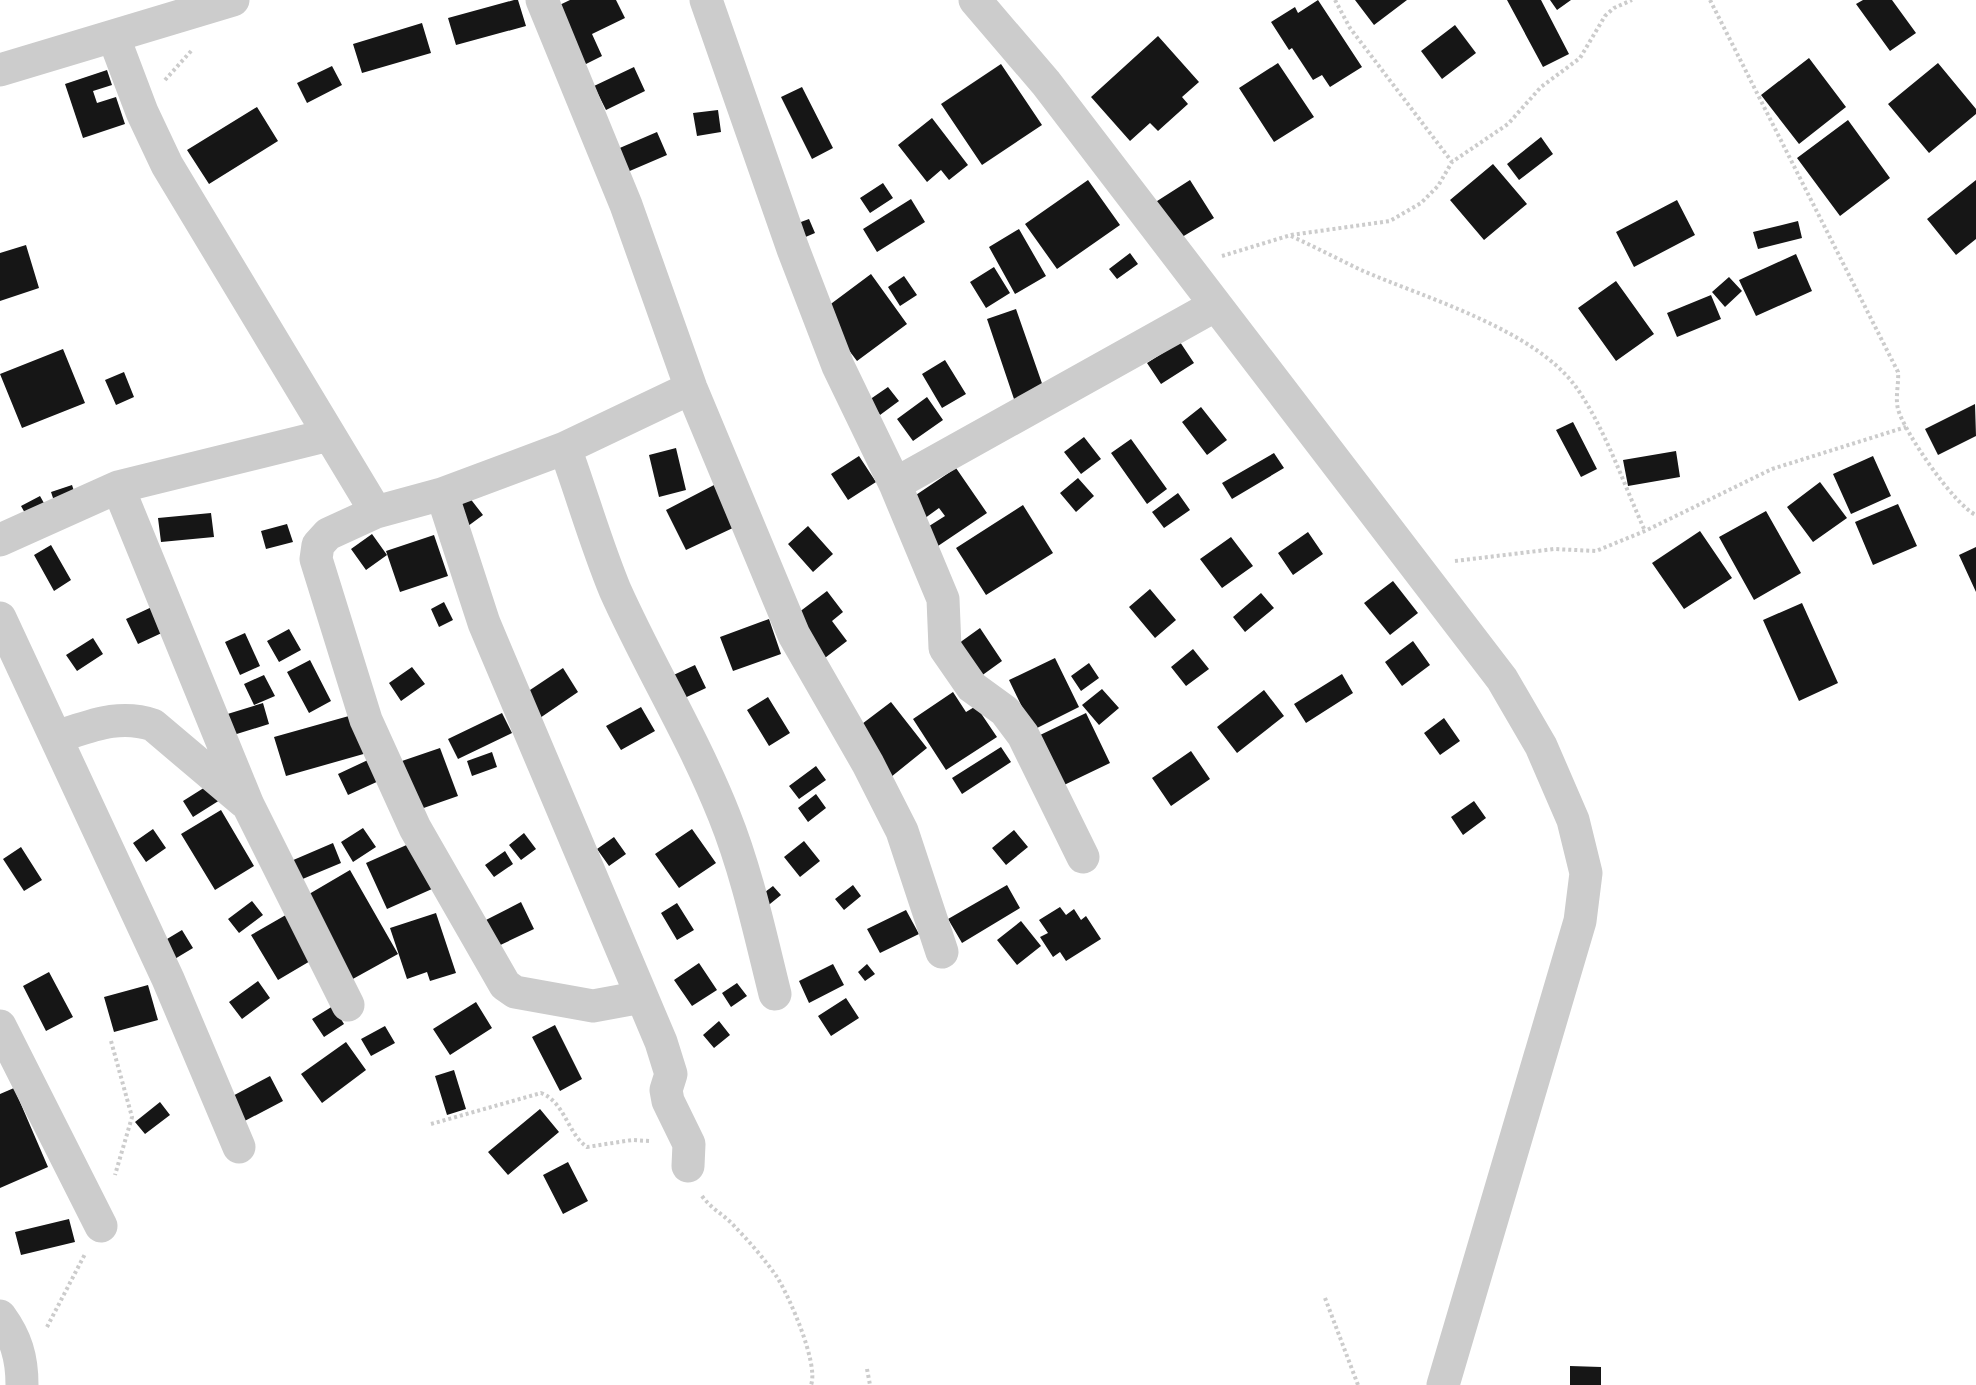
<svg xmlns="http://www.w3.org/2000/svg" width="1976" height="1385" font-family="'PT Sans',sans-serif">
<style>
.building{fill:#161616}
.lines{fill:none;stroke-linecap:round;stroke-linejoin:round}
.path{stroke:#ccc;stroke-width:4;stroke-dasharray:3 3;stroke-linecap:butt}
.minor{stroke:#ccc;stroke-width:33}
</style>
<rect width="100%" height="100%" fill="#fff"/>
<path class="building" d="M514,0H518L526,26L456,45L448,18Z
M570,0H616L625,18L592,34L602,56L578,68L549,10Z
M1318,0L1362,67L1330,87L1322,75L1313,80L1292,48L1289,50L1271,22L1295,7L1298,13Z
M1355,0H1407L1374,25Z
M1507,0H1541L1569,54L1543,67Z
M1550,0H1571L1557,10Z
M1863,0H1892L1916,33L1890,51L1856,4Z
M422,23L431,53L362,73L353,44Z
M1455,25L1476,53L1442,79L1421,51Z
M1158,36L1199,82L1182,97L1188,104L1158,131L1150,123L1130,141L1091,97Z
M1809,58L1846,107L1799,144L1761,95Z
M1278,63L1314,117L1274,142L1239,88Z
M1938,63L1976,109V114L1929,153L1888,104Z
M1001,64L1042,125L982,165L941,104Z
M332,66L342,85L307,103L297,83Z
M634,67L645,91L606,110L594,86Z
M107,70L112,85L93,91L97,103L116,97L125,124L83,138L65,84Z
M802,87L833,148L812,159L781,97Z
M257,107L278,141L209,184L187,150Z
M718,110L721,132L697,136L693,113Z
M932,118L968,165L949,180L941,170L927,182L898,145Z
M1848,120L1890,178L1840,216L1797,158Z
M657,132L667,155L625,173L615,150Z
M1541,137L1553,154L1519,180L1507,164Z
M1493,164L1527,204L1484,240L1450,200Z
M1088,180L1120,225L1057,269L1025,224Z
M1190,180L1214,218L1177,240L1154,203Z
M1976,180V239L1956,255L1927,219Z
M883,183L893,198L870,213L860,198Z
M911,199L925,222L877,252L863,229Z
M1677,200L1695,235L1634,267L1616,232Z
M809,219L815,233L796,241L790,226Z
M1798,221L1802,238L1758,249L1753,232Z
M1019,229L1046,276L1015,294L989,247Z
M26,245L39,288L0,301V253Z
M1130,253L1138,264L1117,279L1109,269Z
M1796,254L1812,291L1756,316L1739,280Z
M994,267L1010,293L986,308L970,282Z
M871,274L907,324L857,361L820,312Z
M904,276L917,295L900,306L888,287Z
M1729,277L1742,291L1725,307L1712,292Z
M1616,281L1654,334L1616,361L1578,308Z
M1711,295L1721,319L1677,337L1667,313Z
M1016,309L1045,392L1015,402L987,319Z
M1180,342L1194,363L1161,384L1147,363Z
M63,349L85,403L22,428L0,374Z
M945,360L966,394L942,408L922,374Z
M124,372L134,397L116,405L105,380Z
M888,387L899,401L880,415L869,400Z
M927,397L943,420L913,441L897,419Z
M1975,404L1976,436L1938,455L1925,429Z
M1201,407L1227,440L1207,455L1182,422Z
M1573,422L1597,469L1581,477L1556,430Z
M1084,437L1101,459L1081,474L1064,452Z
M1131,439L1167,489L1147,504L1111,453Z
M676,448L686,490L659,497L649,455Z
M1676,451L1680,477L1628,486L1623,460Z
M1274,453L1284,468L1232,499L1222,483Z
M859,456L876,482L848,500L831,474Z
M1873,456L1891,496L1851,514L1833,474Z
M956,468L987,513L938,546L926,528L945,516L939,508L921,521L907,501Z
M1078,478L1094,496L1076,512L1060,493Z
M1820,482L1847,518L1813,542L1787,507Z
M72,485L78,503L57,510L51,492Z
M714,485L735,527L686,550L666,510Z
M1178,493L1190,510L1164,528L1152,512Z
M40,496L49,512L30,522L21,506Z
M469,497L483,515L464,529L451,511Z
M1898,504L1917,546L1873,565L1855,522Z
M1023,505L1053,553L986,595L956,548Z
M1766,511L1801,573L1754,600L1719,537Z
M211,513L214,537L161,542L158,518Z
M287,524L293,542L266,549L261,531Z
M808,526L833,554L813,572L788,544Z
M1700,531L1732,578L1684,609L1652,563Z
M1308,532L1323,554L1293,575L1278,553Z
M372,534L387,555L366,570L351,549Z
M434,535L448,576L400,592L386,551Z
M1231,537L1253,566L1222,588L1200,559Z
M51,545L71,580L54,591L34,555Z
M1976,547V592L1959,555Z
M1393,581L1418,613L1390,635L1364,603Z
M1150,589L1176,620L1155,638L1129,607Z
M827,591L843,612L832,621L847,641L821,661L790,619Z
M1261,593L1274,608L1245,632L1233,617Z
M444,602L453,620L439,627L431,609Z
M1802,603L1838,683L1799,701L1763,620Z
M154,606L166,631L138,644L126,619Z
M769,619L781,654L733,671L720,637Z
M980,628L1002,661L977,679L955,646Z
M289,629L301,650L279,662L267,641Z
M245,633L260,666L240,675L225,642Z
M93,638L103,654L77,671L66,655Z
M1413,641L1430,665L1402,686L1385,662Z
M1193,649L1209,669L1186,686L1171,667Z
M1055,658L1079,707L1033,730L1009,680Z
M310,660L331,701L309,713L287,672Z
M1089,663L1099,678L1081,691L1071,676Z
M695,665L706,688L676,702L665,679Z
M412,667L425,684L401,701L389,683Z
M563,668L578,692L537,720L521,696Z
M1342,674L1353,693L1306,723L1294,704Z
M264,675L275,696L254,705L244,684Z
M1102,689L1119,708L1099,725L1082,705Z
M1264,690L1284,716L1237,753L1217,727Z
M953,692L966,712L976,706L997,737L946,770L913,719Z
M768,697L790,733L769,746L747,710Z
M891,702L927,748L891,777L854,730Z
M263,703L269,724L227,737L221,716Z
M641,707L655,731L621,750L606,726Z
M502,713L512,733L458,759L448,739Z
M1086,713L1110,763L1062,786L1038,736Z
M356,714L367,753L286,776L274,737Z
M1444,718L1460,741L1440,755L1424,733Z
M1001,747L1011,762L962,794L952,778Z
M440,748L458,796L415,811L399,762Z
M1191,751L1210,779L1171,806L1152,778Z
M492,752L497,767L472,776L467,761Z
M370,759L381,780L348,795L338,774Z
M816,766L826,780L799,799L789,786Z
M210,784L220,800L193,817L183,801Z
M816,794L826,808L808,822L798,808Z
M1474,801L1486,818L1463,835L1451,817Z
M221,810L254,866L215,890L181,834Z
M363,828L376,847L353,862L341,842Z
M153,829L166,848L146,862L133,843Z
M692,829L716,863L679,888L655,854Z
M1014,830L1028,847L1006,865L992,848Z
M524,833L536,849L521,860L509,845Z
M614,837L626,854L609,866L597,849Z
M804,841L820,861L800,877L784,857Z
M333,843L341,863L293,883L284,864Z
M411,843L432,889L387,909L366,863Z
M21,847L42,880L24,891L3,859Z
M505,851L513,864L494,877L485,865Z
M350,870L398,954L351,980L304,897Z
M853,885L861,896L844,910L835,899Z
M1007,885L1020,908L962,943L948,919Z
M773,886L781,895L765,908L757,898Z
M252,901L263,915L239,933L228,919Z
M521,902L534,929L494,948L482,922Z
M677,903L694,930L677,940L661,913Z
M1060,907L1066,915L1074,909L1081,920L1086,916L1101,939L1066,961L1060,952L1053,957L1040,937L1048,933L1039,920Z
M906,910L919,934L880,953L867,929Z
M291,912L317,957L278,980L251,935Z
M436,913L456,973L430,981L427,972L407,979L390,928Z
M1021,921L1041,946L1017,965L997,940Z
M182,930L193,948L173,960L162,942Z
M699,963L717,990L692,1006L674,980Z
M833,964L844,985L809,1003L799,981Z
M867,964L875,974L865,981L858,972Z
M49,972L73,1017L46,1031L23,986Z
M258,981L270,998L242,1019L229,1002Z
M737,983L747,996L731,1007L722,993Z
M148,985L158,1020L114,1032L104,997Z
M846,998L859,1018L831,1036L818,1016Z
M476,1002L492,1028L450,1055L433,1029Z
M333,1006L344,1024L324,1037L312,1019Z
M719,1021L730,1035L714,1048L703,1035Z
M555,1025L582,1079L560,1091L532,1037Z
M385,1026L395,1043L371,1056L361,1039Z
M346,1042L366,1070L322,1103L301,1074Z
M454,1070L466,1109L447,1115L435,1076Z
M270,1076L283,1101L239,1124L227,1099Z
M14,1088L48,1167L0,1188V1094Z
M160,1102L170,1115L145,1134L135,1122Z
M540,1109L559,1132L508,1175L488,1152Z
M568,1162L588,1201L563,1214L543,1175Z
M69,1219L75,1242L21,1255L15,1232Z
M1570,1366L1601,1367V1385H1570Z"/>
<g class="lines">
<path class="path" d="M1335,0L1350,28L1452,162
M1710,0L1898,372C1899,384 1895,397 1898,409C1904,432 1955,506 1976,515
M165,80L192,50
M1291,236C1315,247 1338,259 1361,270C1425,298 1534,329 1576,387C1605,428 1624,485 1645,531
M1222,256L1291,235L1390,221L1421,203L1438,186L1452,162L1508,124L1541,87L1580,58L1605,16L1614,8L1632,0
M1455,561L1554,549L1596,551L1645,531L1772,469L1906,427
M111,1041L132,1117L115,1175
M431,1124L541,1093C565,1102 567,1133 587,1147L632,1140L649,1141
M702,1196C711,1209 725,1215 735,1227C750,1242 765,1260 777,1277C789,1296 819,1364 811,1385
M1325,1298L1358,1385
M47,1327L85,1254
M867,1369L870,1385"/>
<path class="minor" d="M542,0L626,205L691,388L794,635L868,764L902,831L942,952
M706,0L793,249L838,366L895,484L943,599L945,648L972,687L1005,711L1023,735L1083,857
M975,0L1046,83L1502,679L1541,746L1573,820L1586,873L1580,921L1443,1385
M114,38L142,112L167,165L376,512
M0,70L233,0
M565,448C582,495 596,544 615,590C649,666 693,737 724,815C747,872 760,934 775,994
M895,484L1214,306
M118,487L248,805L348,1005
M442,494L484,623L661,1042L671,1074L666,1090L668,1101L689,1144L688,1166
M0,540L118,487L329,435
M0,618L168,979L239,1147
M56,737C89,727 118,713 153,725L244,802
M642,997L593,1006L515,992L505,985L415,828L366,720L316,559L318,545L328,534L376,512L442,494L565,448L691,388
M0,1026L101,1226
M0,1316C16,1338 22,1357 22,1385"/>
</g>
</svg>
